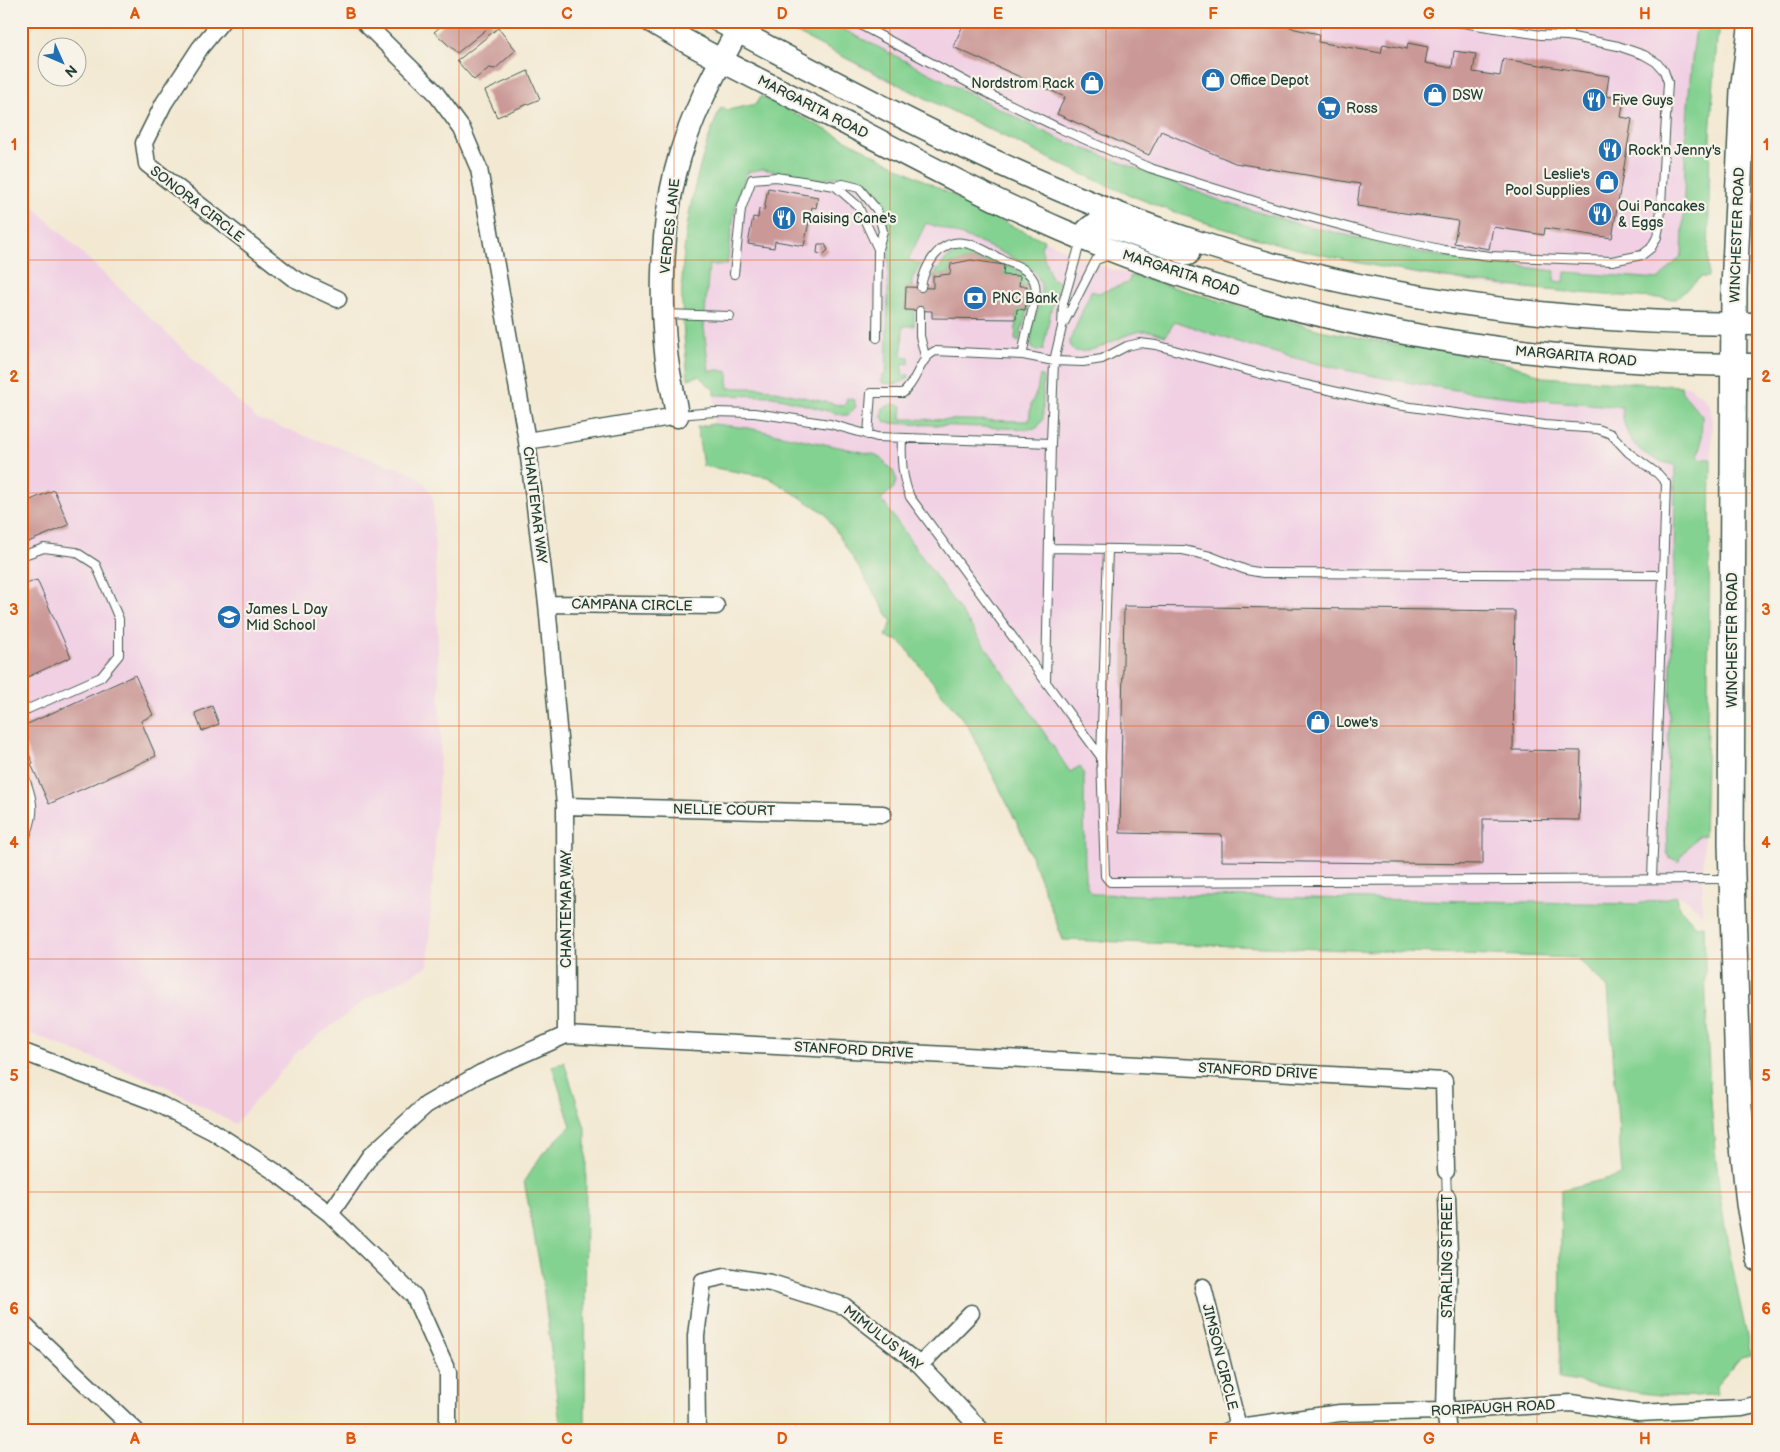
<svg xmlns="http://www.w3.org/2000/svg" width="1780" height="1452" font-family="'Balsamiq Sans',sans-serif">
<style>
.built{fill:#f1d0e4}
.green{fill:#84d291;stroke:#528862}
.building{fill:#ca9896}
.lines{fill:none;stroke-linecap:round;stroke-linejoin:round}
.lane-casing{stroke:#3f574c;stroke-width:10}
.street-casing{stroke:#3f574c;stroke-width:19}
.secondary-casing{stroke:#3f574c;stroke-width:25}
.primary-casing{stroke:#3f574c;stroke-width:28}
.lane{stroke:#fff;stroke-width:8}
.street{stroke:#fff;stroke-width:16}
.secondary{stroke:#fff;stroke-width:22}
.primary{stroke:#fff;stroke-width:25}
.grid{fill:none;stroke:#de580e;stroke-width:1;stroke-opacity:0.55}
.labels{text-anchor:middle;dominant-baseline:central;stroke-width:4.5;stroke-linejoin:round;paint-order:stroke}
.poi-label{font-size:14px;fill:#1f3d34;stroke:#f7f3e8;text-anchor:start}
.street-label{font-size:14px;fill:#1f3d34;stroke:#f7f3e8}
.neatline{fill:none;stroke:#de580e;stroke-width:2}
.grid-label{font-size:16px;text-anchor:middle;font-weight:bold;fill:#de580e}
</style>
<rect width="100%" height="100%" fill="#f7f3e8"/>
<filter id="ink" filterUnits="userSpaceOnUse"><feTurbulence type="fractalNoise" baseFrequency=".02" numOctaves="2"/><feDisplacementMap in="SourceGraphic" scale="10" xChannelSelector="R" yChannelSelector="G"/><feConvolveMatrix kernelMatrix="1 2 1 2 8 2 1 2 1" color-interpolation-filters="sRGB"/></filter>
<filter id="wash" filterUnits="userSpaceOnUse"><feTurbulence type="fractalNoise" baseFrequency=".0096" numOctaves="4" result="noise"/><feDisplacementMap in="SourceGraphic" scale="20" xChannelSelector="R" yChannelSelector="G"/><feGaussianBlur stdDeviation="1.12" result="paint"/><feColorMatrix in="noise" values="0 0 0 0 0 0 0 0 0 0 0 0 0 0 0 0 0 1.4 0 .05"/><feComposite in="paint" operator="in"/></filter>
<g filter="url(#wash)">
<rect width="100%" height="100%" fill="#f3e9d3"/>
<path class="built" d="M783,21H1721L1717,39L1710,136L1708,277H1701L1676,299L1506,288L1418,275L1315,253L1235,231L1156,205L1067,168L874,74L783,26Z
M761,96L1012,226L1104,267L1320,330L1505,362L1542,377L1688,386L1704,397L1711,407L1712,420L1708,690L1702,915L1688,900L1677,896L1637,904L1063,940L1023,835L968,726L900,641L885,637L892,622L825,513L768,477L703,466L697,427L713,424L715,390L699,376L688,379L682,305L687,232L692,198L701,160L721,107L728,110L756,104Z
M21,195L257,419L412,473L425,483L433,498L441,736L428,966L367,999L299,1050L235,1124L167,1087L21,1030Z"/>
<path class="green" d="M783,21H827L1057,138L1224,202L1298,224L1428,254L1555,271L1554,281L1564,282L1565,272L1659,279L1682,255C1685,177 1685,99 1697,21H1721L1717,39L1710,136L1708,277H1701L1676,299C1500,291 1322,268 1155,205C1098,183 1042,155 987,128C918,95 851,61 783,26Z
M761,96L1012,226L1044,240L1041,248L1051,278L1061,283L1051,310L1043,350L1037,351L1032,348C1027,327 1042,309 1041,289C1041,285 1039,278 1036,274C1025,258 948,230 926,223L908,260L921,264L912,279V287H906L905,310H914V326H903L902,356L909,357V364L903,363L902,375H909L908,379L897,384L882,383V376L886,374L889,249L888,229L882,209L868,189L838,176L821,180L763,169L748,172C733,199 732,235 727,265H709L704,327L709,371L720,370L728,372V388H762L844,406L847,398L854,400L856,407L848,415H842L773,396L714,395V390L699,376L688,379C686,354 683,330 682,306C680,241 695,166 721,107L728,110L756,104Z
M962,251H977L1022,272C1039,295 1023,317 1019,342L1015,340L1017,309L1025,310L1028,295L1027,286H1019L1020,276L1003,275L1004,265L971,260L951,264L950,274L933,276L946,259Z
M1131,275L1320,330L1387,343L1481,357L1528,370L1542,377L1681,386L1682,392L1702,416L1701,447L1697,455L1702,459H1711L1708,690L1704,836H1698L1680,857L1679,862L1669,857L1667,852L1666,819L1674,579L1675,465C1642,459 1623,441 1622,407C1570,402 1516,399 1463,391C1365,377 1268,355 1175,321L1166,336C1161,335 1155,332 1150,331C1122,329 1102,355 1074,351L1070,346V340L1091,291L1098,293L1128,283Z
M1040,375L1043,377V419L1037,428L1025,429L887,423L881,416L883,408L893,404L902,406L901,419L1029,421L1031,404L1037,391Z
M713,424L748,428L877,455L893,471L897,480L893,489L881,499L1016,690L1070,772L1080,766L1084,775L1085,879L1088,889L1093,894L1637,904L1677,896V904L1696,926L1704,925C1706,1006 1708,1088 1717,1168C1723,1231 1738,1293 1751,1355L1741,1357L1716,1386L1717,1394C1665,1402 1611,1387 1560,1379L1561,1190L1622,1175L1608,988L1577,958L1063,940L1023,835L968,726L900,641L885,637L892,622L825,513L768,477L703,466L697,427Z
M564,1062L586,1131L585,1431H561L542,1277L524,1181L543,1153L571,1126L552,1066Z"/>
<g id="blocks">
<path class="building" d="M447,21H490L493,24L457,53L434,32Z
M965,21H1277L1295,29L1319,34L1318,42L1381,53L1383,44L1407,49L1408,43L1428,47L1425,63L1452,68L1454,51L1476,54L1473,72L1500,76L1503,59L1609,76L1606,96L1624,99L1621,117L1632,119L1612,238L1545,228L1544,235L1493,227L1489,249L1454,243L1458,221L1357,206L1360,184L1235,163L1161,131L1149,155L1057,114L1065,97L953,47Z
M498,28L516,50L495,69L489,68L474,80L457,61Z
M528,71L540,99L497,117L485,91Z
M768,188L818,197L816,208L812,207L804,246L775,241L774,248L748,244L753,217L758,218L759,209L764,210Z
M818,244H825L828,250L823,255L817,253Z
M971,260L1004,265L1003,275L1020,276L1019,286H1027L1028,295L1025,310L1017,309L1016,319L932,318V311L905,310L906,287L933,288V276L950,274L951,264Z
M21,485L28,501L54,490L69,525L21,545Z
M37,580L71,657L21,680V586Z
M1124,606L1515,611L1513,750L1581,751L1579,820L1483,819V864L1222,861V835L1120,833Z
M135,675L153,715L141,721L156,756L49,804L31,764L33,763L21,736V727Z
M212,706L219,724L202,731L195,713Z"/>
</g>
</g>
<g filter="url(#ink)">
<use href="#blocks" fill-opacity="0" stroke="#3f574c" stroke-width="1"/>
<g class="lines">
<g class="lane-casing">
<path id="lane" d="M853,21L993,96L1061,129L1150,168L1280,209L1362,231L1444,250L1490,256L1612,261L1642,255L1651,248L1657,237L1660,222L1668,82L1664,71L1656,62L1644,55L1618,46L1568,36L1541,35L1450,21
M1568,36L1571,21
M835,186L843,184L859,188L877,210L883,231L878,249
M734,274L741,209L752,179L776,177L835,186L858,206L878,249L877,338
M921,287C924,267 939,239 964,243C976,244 989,253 999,258C1012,264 1027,267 1034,281C1041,296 1023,333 1023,355
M920,311V336L925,356
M664,314L730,316
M1064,323L1096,260L1110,255
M679,415L714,412L754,413L830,424L877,437L1051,443L1054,361L1062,327L1063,303L1081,240
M868,435L871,393H903C919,379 918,360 935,351L1023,355L1054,361L1083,362L1102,359L1127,346L1140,343L1156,345L1275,378L1396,405L1545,425L1598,429L1611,434L1629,453L1658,474L1666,483L1663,575
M902,438C901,460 902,477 910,497L1101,757L1105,876L1110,882L1728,879
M1049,548L1183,550L1210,556L1246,570L1263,573L1663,575L1652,879
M21,556L44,548L76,552L96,565L119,619V655L101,677L28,709L21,715
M1046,681L1051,443
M1101,757L1108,549
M21,767C34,803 38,812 21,847
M1446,1171L1447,1197"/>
</g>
<g class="street-casing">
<path id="street" d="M222,21L200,48L164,103L144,143L147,164L293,278L338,299
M363,21L434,91L462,129L479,169L527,441L547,604L565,806L566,1035
M527,441L677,416
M547,604L716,606
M565,806L883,814
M21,1051L155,1102L212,1131L274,1171L330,1214L414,1296L448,1372V1431
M1447,1197L1449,1254L1445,1411L1448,1431
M330,1214L370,1156L426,1105L481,1073L566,1035L1444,1081L1446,1171
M1203,1287L1238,1427
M21,1322L136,1431
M920,1365L971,1313
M697,1431L696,1336L703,1281L725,1276L771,1283L844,1306L920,1365L982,1431
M1227,1431L1238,1427L1340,1413L1445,1411L1571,1403L1639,1413L1742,1408L1759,1404"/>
</g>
<g class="secondary-casing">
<path id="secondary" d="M651,21C714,59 780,90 845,123C916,160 988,198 1062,230C1280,324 1522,365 1759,365
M719,21C872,103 1028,186 1194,241C1376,301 1568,324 1759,324
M1082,238C1087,229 1091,225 1101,223L1188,254
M677,416C674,394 668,373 666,352C660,297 662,227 675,174C688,120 716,69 743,21"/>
</g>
<g class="primary-casing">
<path id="primary" d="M1752,21L1743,91L1734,289L1731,843L1739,1107L1749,1204L1759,1259"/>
</g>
<use href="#lane" class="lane"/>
<use href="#street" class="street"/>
<use href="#secondary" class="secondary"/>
<use href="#primary" class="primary"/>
</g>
</g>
<path class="grid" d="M243,21V1431M459,21V1431M674,21V1431M890,21V1431M1106,21V1431M1321,21V1431M1537,21V1431M21,260H1759M21,493H1759M21,726H1759M21,959H1759M21,1192H1759"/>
<defs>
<g id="shop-disc" transform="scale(1.25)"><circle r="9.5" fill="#1f6fb2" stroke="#f7f3e8"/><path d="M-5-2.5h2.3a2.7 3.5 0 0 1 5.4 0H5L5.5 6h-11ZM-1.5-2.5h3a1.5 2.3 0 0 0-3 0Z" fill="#fff"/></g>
<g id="restaurant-disc" transform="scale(1.25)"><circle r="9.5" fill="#1f6fb2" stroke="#f7f3e8"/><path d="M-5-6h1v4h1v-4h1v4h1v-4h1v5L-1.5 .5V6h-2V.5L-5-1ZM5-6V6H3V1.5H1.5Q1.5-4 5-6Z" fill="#fff"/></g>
<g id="supermarket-disc" transform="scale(1.25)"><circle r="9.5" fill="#1f6fb2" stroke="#f7f3e8"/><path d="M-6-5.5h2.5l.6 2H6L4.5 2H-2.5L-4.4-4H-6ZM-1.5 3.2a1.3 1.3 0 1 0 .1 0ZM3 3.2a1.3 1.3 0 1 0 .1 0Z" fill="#fff"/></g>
<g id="bank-disc" transform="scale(1.25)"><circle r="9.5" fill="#1f6fb2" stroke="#f7f3e8"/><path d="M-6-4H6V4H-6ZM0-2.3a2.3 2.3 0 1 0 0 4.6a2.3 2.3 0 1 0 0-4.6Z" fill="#fff"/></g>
<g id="school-disc" transform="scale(1.25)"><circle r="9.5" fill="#1f6fb2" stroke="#f7f3e8"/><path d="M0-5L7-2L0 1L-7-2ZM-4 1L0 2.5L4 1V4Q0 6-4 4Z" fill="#fff"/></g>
</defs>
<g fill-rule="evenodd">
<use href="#shop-disc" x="1213" y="80"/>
<use href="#shop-disc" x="1092" y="83"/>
<use href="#shop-disc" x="1435" y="95"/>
<use href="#restaurant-disc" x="1594" y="100"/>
<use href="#supermarket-disc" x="1329" y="108"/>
<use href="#restaurant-disc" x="1610" y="150"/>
<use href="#shop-disc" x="1607" y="182"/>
<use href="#restaurant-disc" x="1600" y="214"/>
<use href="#restaurant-disc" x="784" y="218"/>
<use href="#bank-disc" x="975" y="298"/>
<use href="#school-disc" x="229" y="617"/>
<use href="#shop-disc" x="1318" y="722"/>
</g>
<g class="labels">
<g class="poi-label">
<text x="1230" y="80">Office Depot</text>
<text x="1074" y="83" text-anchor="end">Nordstrom Rack</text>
<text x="1452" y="95">DSW</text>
<text x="1612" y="100">Five Guys</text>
<text x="1346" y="108">Ross</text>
<text x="1628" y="150">Rock'n Jenny's</text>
<text x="1590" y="174" text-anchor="end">Leslie's<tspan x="1590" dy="16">Pool Supplies</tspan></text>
<text x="1618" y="206">Oui Pancakes<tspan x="1618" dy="16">&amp; Eggs</tspan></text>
<text x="802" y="218">Raising Cane's</text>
<text x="992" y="298">PNC Bank</text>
<text x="246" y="609">James L Day<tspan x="246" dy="16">Mid School</tspan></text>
<text x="1336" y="722">Lowe's</text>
</g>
<g class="street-label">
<text transform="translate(813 107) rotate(27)">MARGARITA ROAD</text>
<text transform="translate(197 204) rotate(38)">SONORA CIRCLE</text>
<text transform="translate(670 226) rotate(-84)">VERDES LANE</text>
<text transform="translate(1737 235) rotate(-88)">WINCHESTER ROAD</text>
<text transform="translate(1181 273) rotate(18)">MARGARITA ROAD</text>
<text transform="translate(1576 356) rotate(5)">MARGARITA ROAD</text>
<text transform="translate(535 505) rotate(83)">CHANTEMAR WAY</text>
<text transform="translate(632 605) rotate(1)">CAMPANA CIRCLE</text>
<text transform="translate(1732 640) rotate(-90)">WINCHESTER ROAD</text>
<text transform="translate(724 810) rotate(1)">NELLIE COURT</text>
<text transform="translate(566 909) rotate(-90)">CHANTEMAR WAY</text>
<text transform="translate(854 1050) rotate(3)">STANFORD DRIVE</text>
<text transform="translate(1258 1071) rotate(3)">STANFORD DRIVE</text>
<text transform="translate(1447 1256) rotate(-90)">STARLING STREET</text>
<text transform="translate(883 1338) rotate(38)">MIMULUS WAY</text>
<text transform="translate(1220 1357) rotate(76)">JIMSON CIRCLE</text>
<text transform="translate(1493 1408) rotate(-3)">RORIPAUGH ROAD</text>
</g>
</g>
<rect width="1780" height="1452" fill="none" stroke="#f7f3e8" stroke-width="55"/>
<g transform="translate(62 62) rotate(135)"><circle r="24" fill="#f7f3e8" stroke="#a1aaa0"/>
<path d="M0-4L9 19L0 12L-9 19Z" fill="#1f6fb2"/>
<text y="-8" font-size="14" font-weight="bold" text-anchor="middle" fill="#1f3d34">N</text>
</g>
<rect x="28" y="28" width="1724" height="1396" class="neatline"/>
<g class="grid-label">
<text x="135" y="19">A</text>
<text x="351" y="19">B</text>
<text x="567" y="19">C</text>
<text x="782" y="19">D</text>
<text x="998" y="19">E</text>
<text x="1213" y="19">F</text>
<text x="1429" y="19">G</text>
<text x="1645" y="19">H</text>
<text x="14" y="150">1</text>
<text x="1766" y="150">1</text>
<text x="14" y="382">2</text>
<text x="1766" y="382">2</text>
<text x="14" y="615">3</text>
<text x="1766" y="615">3</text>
<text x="14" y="848">4</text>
<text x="1766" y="848">4</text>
<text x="14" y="1081">5</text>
<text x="1766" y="1081">5</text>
<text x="14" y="1314">6</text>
<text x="1766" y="1314">6</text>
<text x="135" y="1444">A</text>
<text x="351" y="1444">B</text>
<text x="567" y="1444">C</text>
<text x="782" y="1444">D</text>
<text x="998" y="1444">E</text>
<text x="1213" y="1444">F</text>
<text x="1429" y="1444">G</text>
<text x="1645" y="1444">H</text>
</g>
</svg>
